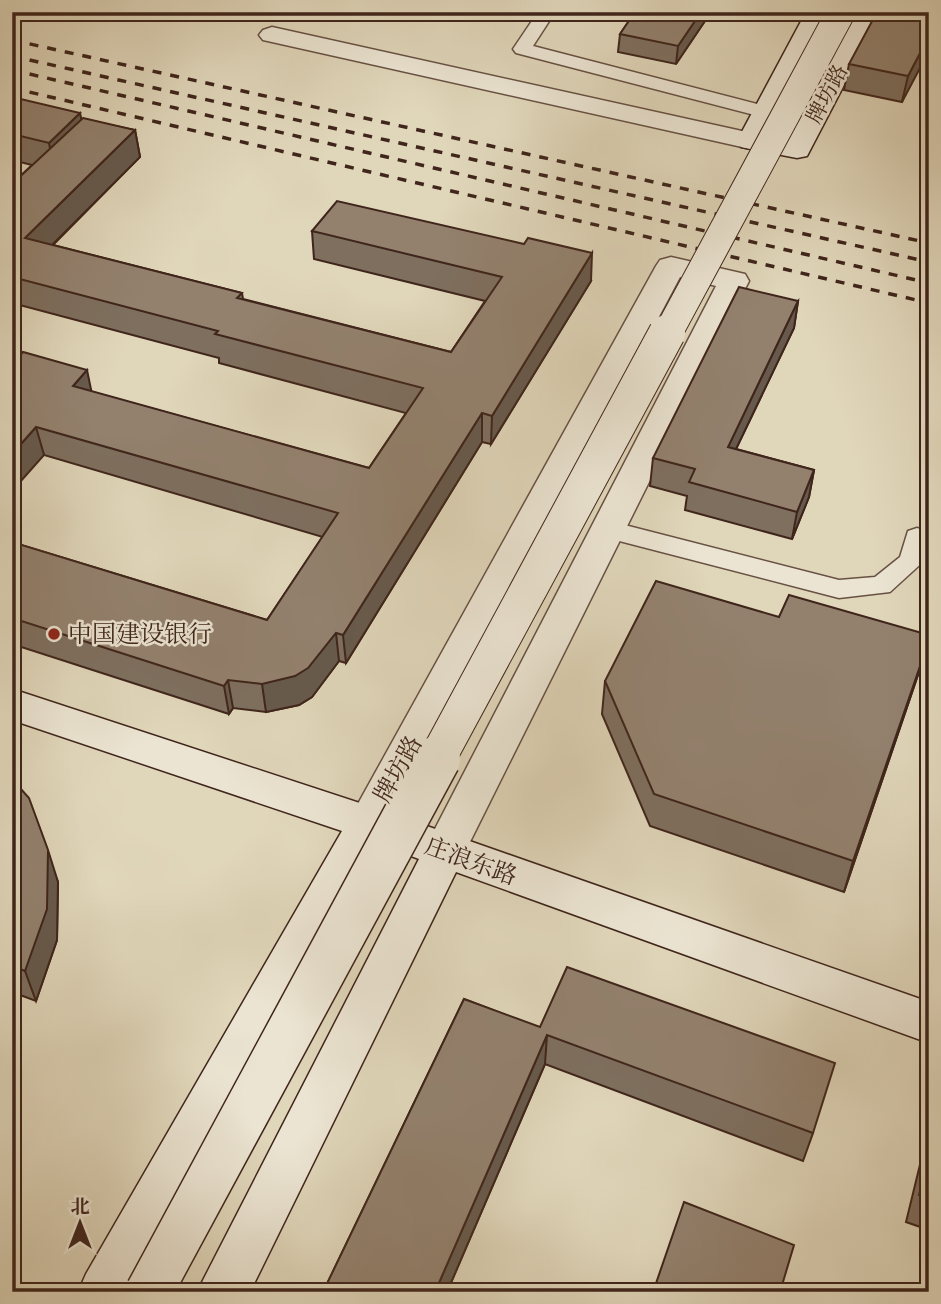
<svg xmlns="http://www.w3.org/2000/svg" width="941" height="1304" font-family="'IM FELL Great Primer','Noto Serif SC',serif">
<style>
.lines{fill:none;stroke-linecap:round;stroke-linejoin:round}
.lane-casing{stroke:#675143;stroke-width:3}
.street-casing{stroke:#675143;stroke-width:3}
.secondary-casing{stroke:#3f251b;stroke-width:3}
.lane{fill:#ebe4d2;fill-rule:evenodd}
.street{fill:#ebe4d2;fill-rule:evenodd}
.secondary{fill:#ebe4d2;fill-rule:evenodd}
.rail{stroke:#3f251b;stroke-width:3.5;stroke-dasharray:9 9;stroke-linecap:butt}
.secondary-bridge-far2-casing{stroke:#3f251b;stroke-width:30;stroke-linecap:butt}
.secondary-bridge-far1-casing{stroke:#3f251b;stroke-width:38;stroke-linecap:butt}
.secondary-bridge-casing{stroke:#3f251b;stroke-width:49;stroke-linecap:butt}
.secondary-bridge-far2{stroke:#ebe4d2;stroke-width:28}
.secondary-bridge-far1{stroke:#ebe4d2;stroke-width:36}
.secondary-bridge{stroke:#ebe4d2;stroke-width:46}
.wall{fill:#7e6f5f;stroke:#3f251b;stroke-width:2}
.shaded-wall{fill:#675a4d;stroke:#3f251b;stroke-width:2}
.building{fill:#93816e;stroke:#3f251b;stroke-width:2}
.poi-dot{fill:#8f2418;stroke:#ebe4d2;stroke-width:2.5}
.labels{text-anchor:middle;dominant-baseline:central;stroke-width:5;stroke-linejoin:round;paint-order:stroke}
.far-street-label{font-size:21px;fill:#3f251b;stroke:#ebe4d2}
.poi-label{font-size:24px;fill:#3f251b;stroke:#ebe4d2;text-anchor:start}
.street-label{font-size:24px;fill:#3f251b;stroke:#ebe4d2}
</style>
<rect width="100%" height="100%" fill="#e0d6ba"/>
<filter id="stains"><feTurbulence type="fractalNoise" baseFrequency=".00286" numOctaves="4"/><feColorMatrix values="0 0 0 0 .2 0 0 0 0 .09 0 0 0 0 .02 0 0 0 .5 -.17"/></filter>
<radialGradient id="worn" r=".72"><stop offset=".6" stop-color="#630" stop-opacity="0"/><stop offset="1" stop-color="#630" stop-opacity=".3"/></radialGradient>
<g class="lines">
<g class="lane-casing">
<path id="lane" d="M538,12H555L533,46L773,108L775,112L766,118L516,53L513,49Z
M609,521L839,580L875,577L900,557L908,531L917,528L926,531L929,540L924,561L890,592L839,598L600,536L597,530L600,524Z"/>
</g>
<g class="street-casing">
<path id="street" d="M272,27L751,133L761,135L765,141L761,147L751,149L263,40L259,35L263,30Z
M671,257L745,274L749,281L459,864L444,870L429,864L423,852L716,286L680,277L384,835L369,840L354,835L348,823L354,811L656,266L660,260Z"/>
</g>
<g class="secondary-casing">
<path id="secondary" d="M806,12H831L768,136L788,140L857,12H882L807,156L797,158L741,147L737,141Z
M12,689L384,811L929,1002V1043L456,872L250,1292H197L419,859L379,844L132,1292H78L86,1274L342,831L12,720Z"/>
</g>
<use href="#lane" class="lane"/>
<use href="#street" class="street"/>
<use href="#secondary" class="secondary"/>
<path class="rail" d="M12,40L929,243
M12,56L929,262
M12,70L929,283
M12,88L929,303"/>
<g class="secondary-bridge-far2-casing">
<path id="secondary-bridge-far2" d="M667,335L841,12"/>
</g>
<g class="secondary-bridge-far1-casing">
<path id="secondary-bridge-far1" d="M436,761L667,333"/>
</g>
<g class="secondary-bridge-casing">
<path id="secondary-bridge" d="M149,1292L437,759"/>
</g>
<use href="#secondary-bridge-far2" class="secondary-bridge-far2"/>
<use href="#secondary-bridge-far1" class="secondary-bridge-far1"/>
<use href="#secondary-bridge" class="secondary-bridge"/>
</g>
<path class="wall" d="M635,12H711L676,64L618,52L620,34Z
M929,12L902,102L844,90L849,64Z
M12,97L82,119L135,130L140,157L53,245L242,293L243,299L451,352L485,301L314,259L312,231L591,281L491,444L482,442L346,663L339,661L312,697L299,705L266,712L233,708L229,714L12,644V542L267,620L323,537L44,455L12,364L92,392L369,468L406,413L219,363V358L12,303V184L32,165L12,160Z
M798,301L794,328L736,449L814,470L809,497L792,539L685,510L687,496L650,486L653,458Z
M920,669L844,892L650,826L602,714L605,681Z
M929,685V703L924,701Z
M12,779L58,882L57,940L36,1001L12,992Z
M464,999L813,1133L803,1161L545,1064L447,1292H323Z
M929,1135V1230L906,1222L926,1140Z"/>
<path class="shaded-wall" d="M701,12H711L676,64L678,46Z
M929,36V51L902,102L908,76Z
M80,113L86,140L54,170L49,143Z
M135,130L140,157L31,266L25,238Z
M592,253L591,281L491,444L492,416Z
M798,301L794,328L724,474L728,447Z
M87,370L93,399L73,386Z
M482,413V442L346,663L343,635Z
M36,427L44,455L12,491V454Z
M814,470L809,497L792,539L797,512Z
M336,633L339,661L312,697L299,705L266,712L262,684Z
M929,640L920,669L844,892L853,861Z
M228,680L233,708L229,714L224,686Z
M48,850L58,882L57,940L36,1001L25,971Z
M547,1035L545,1064L447,1292H435Z"/>
<path class="building" d="M635,12H701L678,46L620,34Z
M877,12H929V36L908,76L849,64Z
M12,97L80,113L49,143L12,134Z
M83,118L135,130L25,238L242,293L237,298L451,352L502,277L312,231L337,201L524,244L528,238L592,253L492,416L482,413L343,635L336,633L308,668L295,676L262,684L228,680L224,686L12,618V542L267,620L338,513L36,427L12,454V364L23,352L87,370L73,386L369,468L423,388L215,334L218,331L12,277V184Z
M739,287L798,301L728,447L814,470L797,512L689,482L695,469L653,458Z
M656,581L779,617L789,595L929,635V640L853,861L654,794L605,681Z
M12,779L29,798L48,850L47,909L25,971L12,966Z
M567,967L835,1063L813,1133L547,1035L435,1292H323L464,999L540,1027Z
M929,1153V1198L919,1195Z
M684,1202L794,1245L780,1292H653Z"/>
<circle class="poi-dot" cx="54" cy="634" r="7"/>
<g class="labels">
<g class="far-street-label">
<text transform="translate(827 94) rotate(-62)">牌坊路</text>
</g>
<g class="poi-label">
<text x="68" y="634">中国建设银行</text>
</g>
<g class="street-label">
<text transform="translate(398 769) rotate(-61)">牌坊路</text>
<text transform="translate(471 861) rotate(20)">庄浪东路</text>
</g>
</g>
<rect width="941" height="1304" fill="none" stroke="#e0d6ba" stroke-width="42"/>
<rect x="14" y="14" width="913" height="1276" fill="none" stroke="#3f251b" stroke-width="3.5"/>
<rect x="21" y="21" width="899" height="1262" fill="none" stroke="#3f251b" stroke-width="2"/>
<g transform="translate(80 1223)" stroke="#ebe4d2" stroke-width="5" paint-order="stroke">
<path d="M0-5L12 26L0 18L-12 26Z" fill="#3f251b"/>
<text y="-10" font-size="19" font-weight="bold" text-anchor="middle" fill="#3f251b">北</text>
</g>
<rect width="100%" height="100%" filter="url(#stains)"/>
<rect width="100%" height="100%" fill="url(#worn)"/>
</svg>
